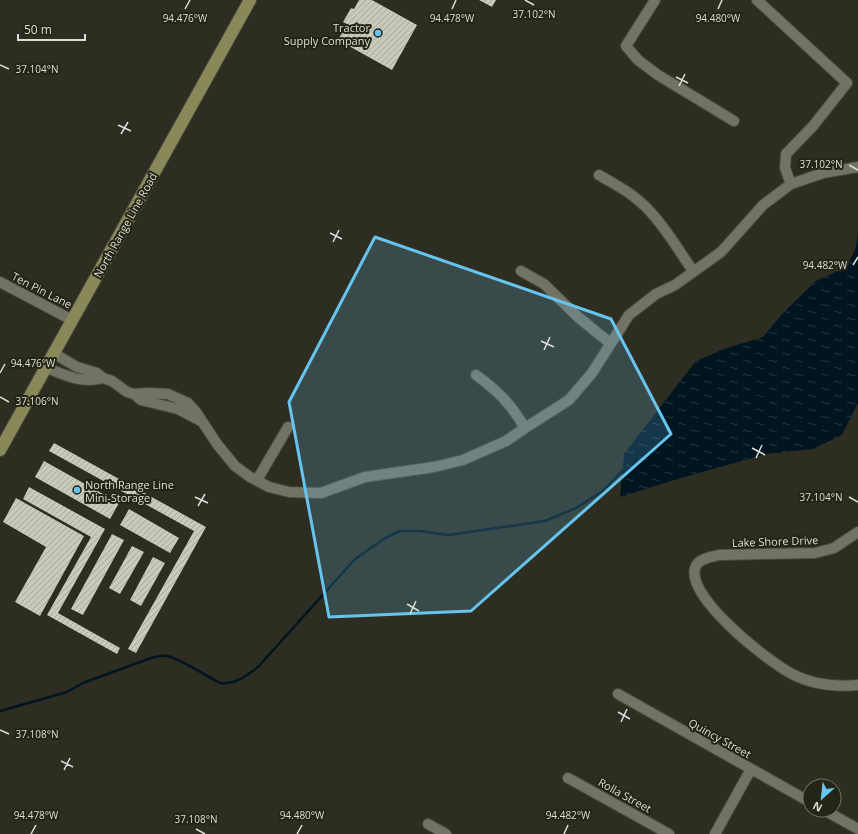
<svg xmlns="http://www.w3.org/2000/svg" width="858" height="834" font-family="'Open Sans',sans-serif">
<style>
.water{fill:url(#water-ripples)}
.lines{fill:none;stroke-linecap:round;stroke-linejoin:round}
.stream{stroke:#001520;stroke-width:2.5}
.building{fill:url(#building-hatch)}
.street-casing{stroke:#4a4a3f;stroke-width:12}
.primary-casing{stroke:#4a4a3f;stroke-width:14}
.street{stroke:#737365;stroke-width:10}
.primary{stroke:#898859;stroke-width:12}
.marked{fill:#66c4ef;fill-opacity:0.2;stroke:#66c4ef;stroke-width:3;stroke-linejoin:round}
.ticks{fill:none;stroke:#deded6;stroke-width:1.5}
.poi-dot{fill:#66c4ef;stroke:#242417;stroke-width:1.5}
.labels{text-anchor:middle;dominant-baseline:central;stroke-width:4;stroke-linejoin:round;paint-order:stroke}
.poi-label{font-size:11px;fill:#deded6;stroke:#242417;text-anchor:end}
.street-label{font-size:11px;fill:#deded6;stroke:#242417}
.ticks-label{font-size:10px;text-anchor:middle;fill:#deded6;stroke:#242417;stroke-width:4;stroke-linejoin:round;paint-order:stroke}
</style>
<defs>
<pattern id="water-ripples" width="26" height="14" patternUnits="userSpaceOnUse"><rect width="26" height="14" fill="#001520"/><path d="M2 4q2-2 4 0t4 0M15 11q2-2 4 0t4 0" fill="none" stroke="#253740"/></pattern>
<pattern id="building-hatch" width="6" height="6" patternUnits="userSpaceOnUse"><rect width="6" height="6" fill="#cacaba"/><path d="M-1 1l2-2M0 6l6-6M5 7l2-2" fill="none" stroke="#a8a89c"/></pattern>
</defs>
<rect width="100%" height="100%" fill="#2d2d21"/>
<path class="water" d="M858,231V403L842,435L813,449L766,454L671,481L620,497L624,454L696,361L724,349L763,337L784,312L816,281L847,267L856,247Z"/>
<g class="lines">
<path class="stream" d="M0,711L67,692L83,683L151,658C156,657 162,655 167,656C181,659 206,676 220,683C235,685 246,676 258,667L355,559L385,538L400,531H419L449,535L545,521L576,508L603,491L622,471"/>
</g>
<path class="building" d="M359,0H372L417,25L392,70L338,40L347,24L343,22L351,8L354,9Z
M479,0H496L492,7Z
M54,443L206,527L136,653L128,649L194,531L49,451Z
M44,461L119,503L110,519L35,477Z
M29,487L105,529L58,613L120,648L117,654L47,615L91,537L23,499Z
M16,498L84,536L40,616L15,602L46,547L3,522Z
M129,509L179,538L170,553L120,525Z
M112,534L124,540L83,615L71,609Z
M132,546L144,552L120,594L109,588Z
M153,557L165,563L141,606L130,600Z"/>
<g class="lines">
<g class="street-casing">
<path id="street" d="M655,0L626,46L638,60L658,75L734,121
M757,0L847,83L813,126L786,154L785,168L791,184
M599,175C612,183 627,190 638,200C660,218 677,248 693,271
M521,271L544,284L578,317L610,343
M0,282L72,320
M53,353L77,367L97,373L103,378L112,381L127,392L134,394L148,393L168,394L188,403L196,412L217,444L235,466L250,477L269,487L289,492L321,493L365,477L434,467L463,460L506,441L525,428L569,400L592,373L629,315L656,294L675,285L721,252L763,205L791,184L823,173L858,167
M45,367C64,375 82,384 103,378
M476,375C498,391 511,404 525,428
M134,394L141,400L178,409L201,421
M257,480L288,427
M858,532L834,548L815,553L719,555C712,557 702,558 697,564C678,592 770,663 792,674C813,685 835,687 858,685
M618,694L810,802
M568,778L669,834
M824,810L858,829
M428,824L446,834
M715,834L751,769"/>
</g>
<g class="primary-casing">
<path id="primary" d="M0,450L250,0"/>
</g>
<use href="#street" class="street"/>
<use href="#primary" class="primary"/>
</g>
<path class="marked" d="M375,237L611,319L671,434L471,611L329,617L289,402Z"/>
<path class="ticks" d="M525,0L534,5M185,9L190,0M452,9L456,0M718,9L722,0M0,65L9,69M676,77L688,83M679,86L685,74M118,125L131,131M121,134L128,122M849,165L858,170M330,233L342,239M333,242L339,230M853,265L858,257M541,341L554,347M544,350L550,337M0,373L5,364M0,397L9,402M752,448L765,455M756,458L762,445M195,497L208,503M849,497L858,502M198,506L205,494M407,604L419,611M410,614L416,601M618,712L630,719M621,722L627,709M0,730L9,734M61,761L73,767M64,770L70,758M196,829L205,834M31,834L36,825M297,834L302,825M564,834L568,825"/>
<g class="poi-dot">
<circle cx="378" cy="33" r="4"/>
<circle cx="77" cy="490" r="4"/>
</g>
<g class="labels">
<g class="poi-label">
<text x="370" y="27">Tractor<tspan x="370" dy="13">Supply Company</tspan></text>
<text x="85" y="484" text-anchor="start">North Range Line<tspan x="85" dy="13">Mini-Storage</tspan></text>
</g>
<g class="street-label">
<text transform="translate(125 225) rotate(-61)">North Range Line Road</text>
<text transform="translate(42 290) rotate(27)">Ten Pin Lane</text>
<text transform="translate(775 541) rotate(-2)">Lake Shore Drive</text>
<text transform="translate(720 738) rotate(29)">Quincy Street</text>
<text transform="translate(625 795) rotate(29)">Rolla Street</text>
</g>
</g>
<g class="ticks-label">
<text x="534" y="18">37.102°N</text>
<text x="185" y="22">94.476°W</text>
<text x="452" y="22">94.478°W</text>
<text x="718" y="22">94.480°W</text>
<text x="37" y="73">37.104°N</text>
<text x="821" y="168">37.102°N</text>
<text x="825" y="269">94.482°W</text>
<text x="33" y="367">94.476°W</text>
<text x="37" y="405">37.106°N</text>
<text x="821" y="501">37.104°N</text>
<text x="37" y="738">37.108°N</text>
<text x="36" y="819">94.478°W</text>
<text x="302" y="819">94.480°W</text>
<text x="568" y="819">94.482°W</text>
<text x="196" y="823">37.108°N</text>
</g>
<g transform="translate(822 798) rotate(207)"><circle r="19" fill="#242417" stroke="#6e6e63"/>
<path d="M0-3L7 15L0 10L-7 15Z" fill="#66c4ef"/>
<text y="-6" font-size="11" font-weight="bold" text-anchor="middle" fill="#deded6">N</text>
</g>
<path d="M18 34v6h67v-6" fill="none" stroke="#deded6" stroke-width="2"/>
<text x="24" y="34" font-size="12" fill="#deded6" stroke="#242417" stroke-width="3" paint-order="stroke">50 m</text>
</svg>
